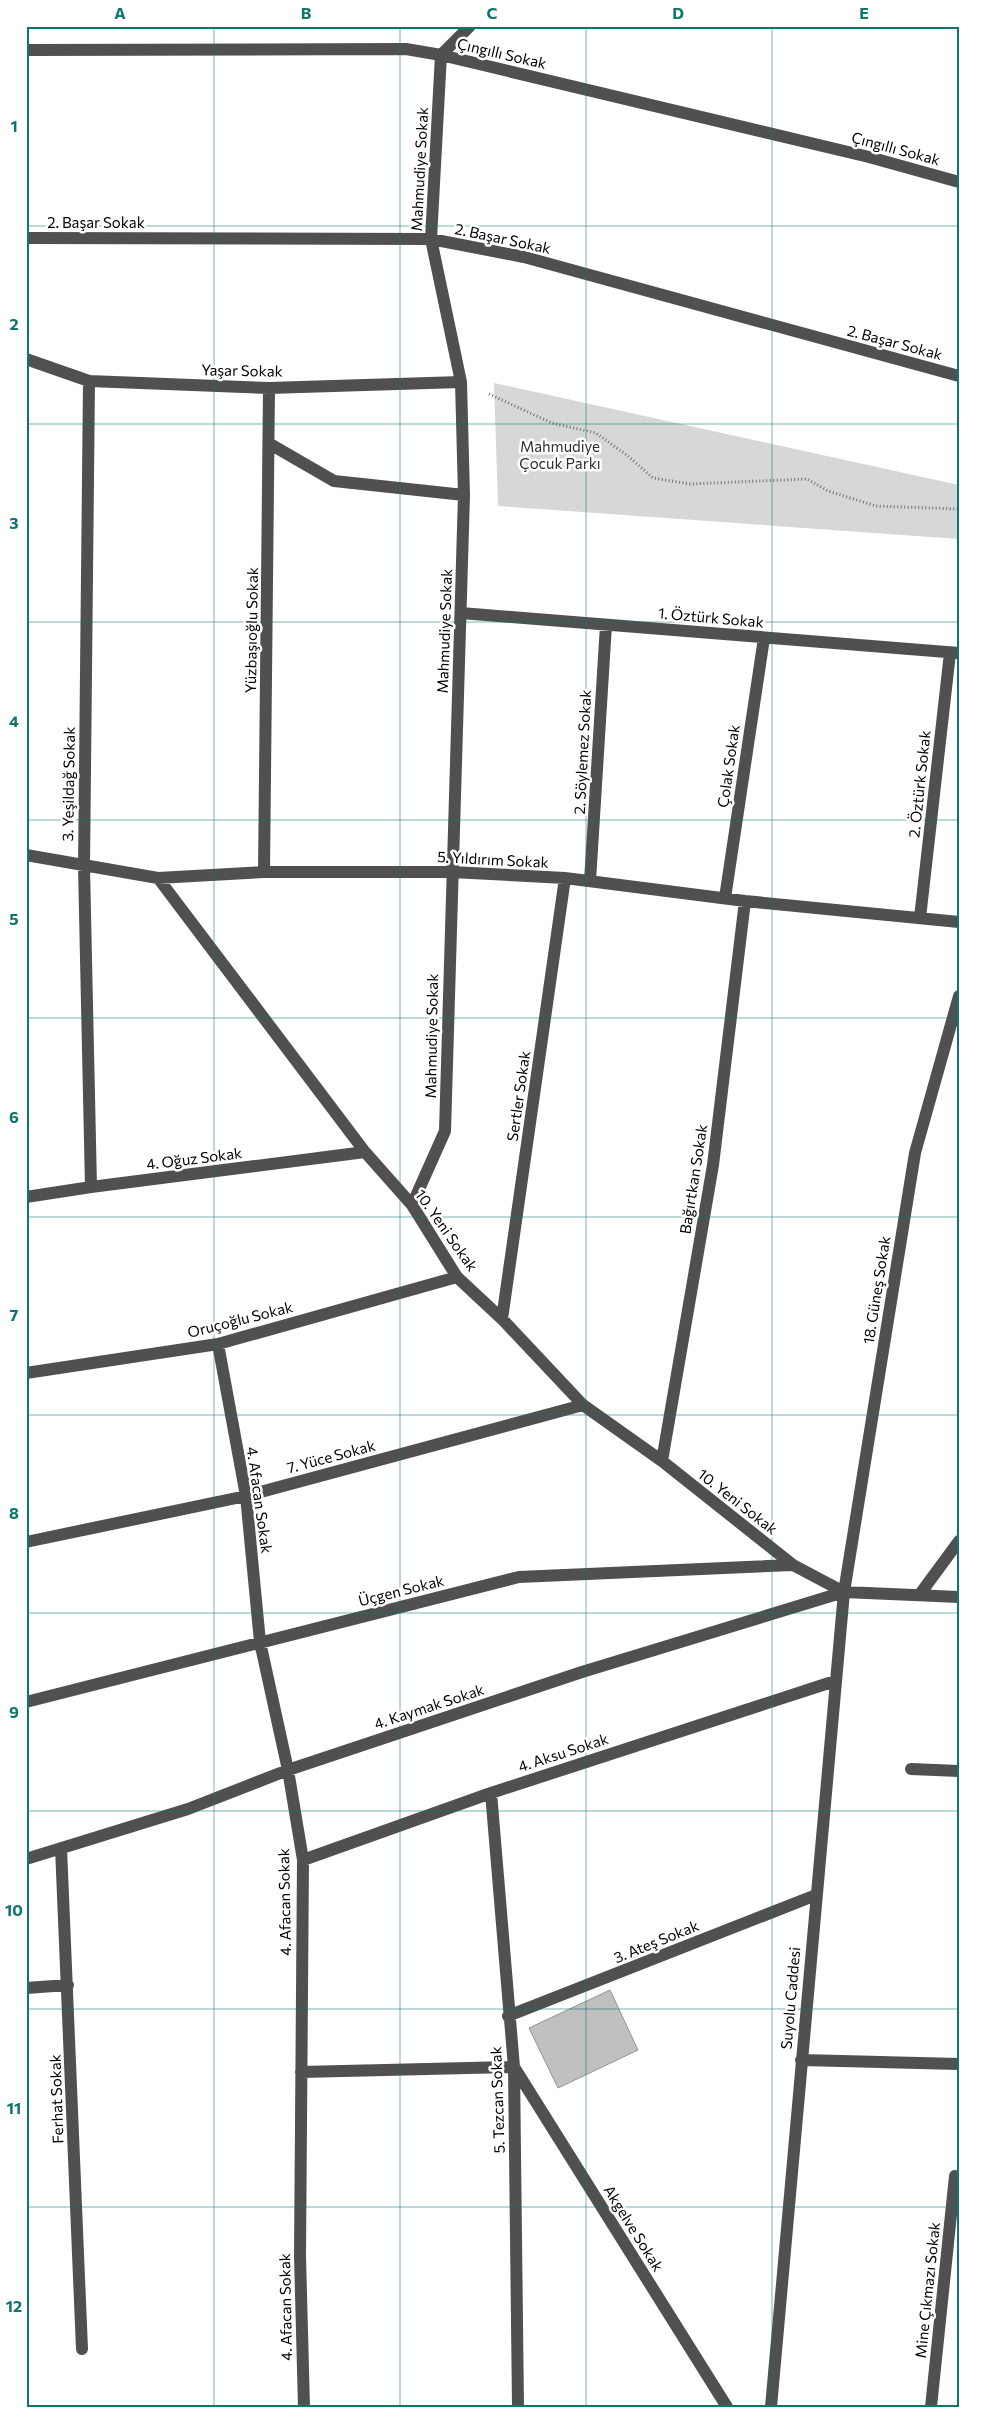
<svg xmlns="http://www.w3.org/2000/svg" width="985" height="2433" font-family="Commissioner,sans-serif">
<style>
.green{fill:#d7d7d7}
.building{fill:#c0c0c0;stroke:#949494}
.lines{fill:none;stroke-linecap:round;stroke-linejoin:round}
.path{stroke:#727272;stroke-width:3;stroke-dasharray:1 2.5;stroke-linecap:butt}
.minor{stroke:#505050;stroke-width:12}
.grid{fill:none;stroke:#0f766e;stroke-width:1;stroke-opacity:0.55}
.labels{text-anchor:middle;dominant-baseline:central;stroke-width:5;stroke-linejoin:round;paint-order:stroke}
.street-label{font-size:15px;fill:#000;stroke:#fff}
.park-label{font-size:15px;fill:#2e2e2e;stroke:#fff}
.neatline{fill:none;stroke:#0f766e;stroke-width:2}
.grid-label{font-size:16px;text-anchor:middle;font-weight:bold;fill:#0f766e}
</style>
<rect width="100%" height="100%" fill="#fff"/>
<path class="green" d="M494,383L959,485V539L498,506Z"/>
<path class="building" d="M610,1990L638,2050L558,2088L529,2028Z"/>
<g class="lines">
<path class="path" d="M489,394L552,423L596,433L628,456L653,478L690,484L807,479L828,491L876,506L959,509"/>
<path class="minor" d="M26,50L406,49L441,55L869,157L959,182
M26,238L431,239L524,257L959,376
M26,359L89,381L269,388L461,382
M89,381L84,867L91,1187
M270,444L334,481L464,495
M461,613L959,653
M26,855L158,878L264,872H452L565,878L745,901L959,922
M264,872L269,388
M158,878L365,1152L412,1205L457,1277L502,1319L583,1405L662,1461L793,1565L844,1592
M590,881L606,625
M725,898L764,638
M920,918L950,653
M26,1197L91,1187L365,1152
M412,1205L445,1131L464,495L461,382L431,239L441,55L470,26
M502,1319L565,878
M218,1344L246,1496L260,1642L288,1770L303,1860L300,2256L304,2407
M26,1373L218,1344L457,1277
M662,1461L713,1165L745,901
M26,1542L246,1496L583,1405
M920,1594L959,1541
M26,1702L519,1577L793,1565
M911,1769L959,1771
M491,1793L514,2067L518,2407
M61,1848L82,2349
M26,1859L188,1809L288,1770L582,1672L844,1592L959,1597
M303,1860L491,1793L835,1681
M26,1988L68,1985
M508,2016L816,1895
M801,2060L959,2064
M301,2072L514,2067L727,2407
M771,2407L844,1592L915,1153L959,996
M931,2407L955,2176"/>
</g>
<path class="grid" d="M214,26V2407M400,26V2407M586,26V2407M772,26V2407M26,226H959M26,424H959M26,622H959M26,820H959M26,1018H959M26,1217H959M26,1415H959M26,1613H959M26,1811H959M26,2009H959M26,2207H959"/>
<g class="labels">
<g class="street-label">
<text transform="translate(502 53) rotate(13)">Çıngıllı Sokak</text>
<text transform="translate(896 148) rotate(15)">Çıngıllı Sokak</text>
<text transform="translate(419 169) rotate(-87)">Mahmudiye Sokak</text>
<text x="96" y="222">2. Başar Sokak</text>
<text transform="translate(503 238) rotate(12)">2. Başar Sokak</text>
<text transform="translate(895 342) rotate(15)">2. Başar Sokak</text>
<text transform="translate(242 370) rotate(1)">Yaşar Sokak</text>
<text transform="translate(711 617) rotate(5)">1. Öztürk Sokak</text>
<text transform="translate(251 630) rotate(-89)">Yüzbaşıoğlu Sokak</text>
<text transform="translate(444 631) rotate(-88)">Mahmudiye Sokak</text>
<text transform="translate(582 752) rotate(-87)">2. Söylemez Sokak</text>
<text transform="translate(728 766) rotate(-82)">Çolak Sokak</text>
<text transform="translate(68 784) rotate(-89)">3. Yeşildağ Sokak</text>
<text transform="translate(919 784) rotate(-84)">2. Öztürk Sokak</text>
<text transform="translate(493 859) rotate(3)">5. Yıldırım Sokak</text>
<text transform="translate(431 1036) rotate(-89)">Mahmudiye Sokak</text>
<text transform="translate(518 1096) rotate(-82)">Sertler Sokak</text>
<text transform="translate(194 1158) rotate(-7)">4. Oğuz Sokak</text>
<text transform="translate(693 1179) rotate(-81)">Bağırtkan Sokak</text>
<text transform="translate(447 1230) rotate(55)">10. Yeni Sokak</text>
<text transform="translate(876 1290) rotate(-81)">18. Güneş Sokak</text>
<text transform="translate(240 1319) rotate(-14)">Oruçoğlu Sokak</text>
<text transform="translate(331 1456) rotate(-15)">7. Yüce Sokak</text>
<text transform="translate(260 1500) rotate(82)">4. Afacan Sokak</text>
<text transform="translate(738 1501) rotate(38)">10. Yeni Sokak</text>
<text transform="translate(401 1590) rotate(-14)">Üçgen Sokak</text>
<text transform="translate(429 1706) rotate(-18)">4. Kaymak Sokak</text>
<text transform="translate(563 1752) rotate(-18)">4. Aksu Sokak</text>
<text transform="translate(284 1902) rotate(-91)">4. Afacan Sokak</text>
<text transform="translate(656 1941) rotate(-22)">3. Ateş Sokak</text>
<text transform="translate(790 1998) rotate(-85)">Suyolu Caddesi</text>
<text transform="translate(56 2099) rotate(-92)">Ferhat Sokak</text>
<text transform="translate(497 2100) rotate(-92)">5. Tezcan Sokak</text>
<text transform="translate(634 2228) rotate(58)">Akgelve Sokak</text>
<text transform="translate(927 2290) rotate(-84)">Mine Çıkmazı Sokak</text>
<text transform="translate(285 2307) rotate(-91)">4. Afacan Sokak</text>
</g>
<g class="park-label">
<text x="560" y="446">Mahmudiye<tspan x="560" dy="17">Çocuk Parkı</tspan></text>
</g>
</g>
<rect width="985" height="2433" fill="none" stroke="#ffffff" stroke-width="55"/>
<rect x="28" y="28" width="930" height="2378" class="neatline"/>
<g class="grid-label">
<text x="120" y="19">A</text>
<text x="306" y="19">B</text>
<text x="492" y="19">C</text>
<text x="678" y="19">D</text>
<text x="864" y="19">E</text>
<text x="14" y="132">1</text>
<text x="14" y="330">2</text>
<text x="14" y="529">3</text>
<text x="14" y="727">4</text>
<text x="14" y="925">5</text>
<text x="14" y="1123">6</text>
<text x="14" y="1321">7</text>
<text x="14" y="1519">8</text>
<text x="14" y="1718">9</text>
<text x="14" y="1916">10</text>
<text x="14" y="2114">11</text>
<text x="14" y="2312">12</text>
</g>
</svg>
